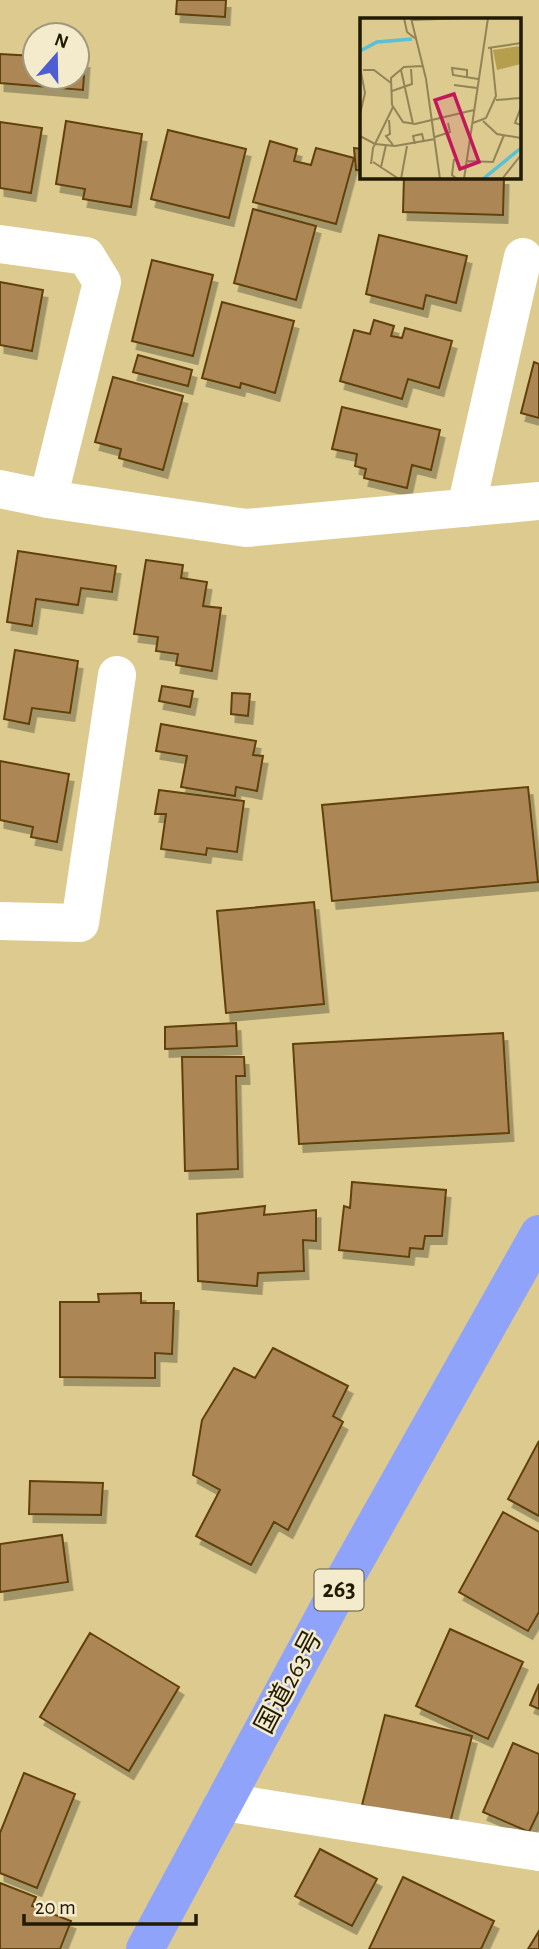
<svg xmlns="http://www.w3.org/2000/svg" width="539" height="1949" font-family="'Alegreya Sans','Noto Sans JP',sans-serif">
<style>
.building{fill:#ac8755;stroke:#614009;stroke-width:2;filter:url(#shadow)}
.lines{fill:none;stroke-linecap:round;stroke-linejoin:round}
.street{stroke:#fff;stroke-width:38}
.highway{stroke:#8fa3fa;stroke-width:38}
.labels{text-anchor:middle;dominant-baseline:central;stroke-width:5;stroke-linejoin:round;paint-order:stroke}
.shield{fill:#f4ebcd;stroke:#615940;stroke-width:2}
.shield-label{font-size:24px;font-weight:bold;fill:#221b03}
.street-label{font-size:26px;fill:#221b03;stroke:#f4ebcd}
.inset-river{fill:none;stroke:#59c0d5;stroke-width:3.5}
.inset-road{fill:none;stroke:#928456;stroke-width:2}
.view{fill:#c2185b;fill-opacity:0.15;stroke:#c2185b;stroke-width:3.5}
.inset-edge{fill:none;stroke:#221b03;stroke-width:3.5}
</style>
<defs>
<filter id="shadow"><feDropShadow dx="4.5" dy="8" stdDeviation="0" flood-color="#0004"/></filter>
</defs>
<rect width="100%" height="100%" fill="#dcca8e"/>
<path class="building" d="M177,0H226L225,17L176,14Z
M0,54L35,56V77H77V60H85L83,90L0,83Z
M66,121L142,134L131,207L83,199L85,189L56,184Z
M0,122L42,128L31,193L0,188Z
M168,130L246,149L229,218L151,199Z
M270,141L297,149L294,161L311,165L316,148L354,158L336,224L253,202Z
M354,148L362,149V170H356Z
M404,177H504L503,215L403,212Z
M253,209L316,226L296,300L234,283Z
M379,235L467,256L456,303L426,295L423,309L366,294Z
M152,260L213,275L193,356L132,341Z
M0,282L43,290L32,351L0,345Z
M222,302L294,321L275,393L241,383L240,388L202,378Z
M374,320L394,326L391,336L402,338L405,328L452,341L439,388L408,379L402,399L340,381L354,330L370,334Z
M138,355L192,370L188,386L133,372Z
M534,362L539,364V418L521,413Z
M113,377L183,396L163,470L119,458L121,449L95,442Z
M342,407L440,430L431,470L412,465L407,488L364,478L366,469L355,466L357,454L332,449Z
M18,551L116,566L112,592L81,588L78,605L36,599L32,626L7,622Z
M146,560L183,565L181,578L207,582L203,606L221,608L212,671L176,665L178,654L156,651L158,637L134,634Z
M15,650L78,661L70,713L32,708L29,724L4,719Z
M162,686L193,691L190,707L159,701Z
M232,693L250,694L248,716L231,714Z
M161,724L256,741L253,755L263,756L257,791L236,787L235,796L181,787L187,756L156,751Z
M0,761L69,774L57,842L31,837L33,827L0,820Z
M528,787L538,882L332,901L322,805Z
M159,790L244,801L237,852L207,848L206,855L161,849L166,814H155Z
M314,902L324,1004L226,1013L217,911Z
M236,1023L237,1046L165,1049V1027Z
M503,1033L509,1133L299,1144L293,1044Z
M182,1057H244L245,1076H236L238,1169L185,1171Z
M352,1182L446,1190L442,1236H425L423,1249L410,1248L409,1257L339,1250L344,1206L350,1208Z
M265,1206L264,1215L316,1210V1241L303,1240L304,1271L258,1273L257,1286L198,1281L197,1214Z
M141,1293V1303H174L172,1354L155,1353V1378L60,1377V1302H99L98,1294Z
M273,1348L348,1386L333,1416L343,1422L288,1530L274,1522L251,1565L196,1536L220,1490L193,1475L202,1420L234,1368L255,1378Z
M539,1441V1516L508,1499Z
M30,1481L103,1483L101,1515L29,1514Z
M503,1512L539,1532V1612L528,1631L459,1592Z
M62,1535L68,1582L0,1592V1544Z
M450,1629L523,1662L488,1739L416,1706Z
M90,1633L179,1687L129,1771L40,1717Z
M539,1684V1709L530,1705Z
M385,1715L472,1736L449,1827L362,1805Z
M513,1743L539,1754V1811L529,1832L483,1812Z
M24,1773L75,1794L37,1888L0,1873V1833Z
M320,1849L377,1879L352,1926L295,1896Z
M403,1877L494,1921L481,1949H369Z
M0,1883L36,1897L32,1906L71,1921L60,1949H0Z
M539,1931V1949H528Z"/>
<g class="lines">
<path class="street" d="M0,244L86,256L102,282L48,499
M0,489L48,499L246,528L539,501
M466,508L523,257
M0,921L80,923L117,675
M224,1802L539,1852"/>
<path class="highway" d="M145,1949L334,1598L539,1234"/>
</g>
<g class="labels">
<rect class="shield" x="314.5" y="1569.5" width="49" height="41" rx="5"/>
<g class="shield-label">
<text x="339" y="1590">263</text>
</g>
<g class="street-label">
<text transform="translate(289 1682) rotate(-62)">国道263号</text>
</g>
</g>
<g transform="translate(360 18)">
<rect width="161" height="161" fill="#dcca8e"/>
<path d="M161,28V46L137,52L133,32Z" fill="#b59e4d"/>
<path class="inset-river" d="M0,33L17,24L52,21M123,161L161,130"/>
<path class="inset-road" d="M44,0L47,14L56,21M51,0L66,61L80,161M52,2L107,0M128,30L161,25M63,48L44,49L31,60L32,87L43,104L55,106L114,92M0,49L5,75L0,96M3,52H14L31,65M41,52L53,106M107,59V52L92,50L93,57L118,61M94,67L117,70M32,73L52,66L51,51M136,82L161,80M161,89L155,105L161,107M29,102L30,116L26,118L33,127M123,103L137,116L161,120M113,105L126,100L136,78L131,30M0,118L15,126L35,128L75,121M75,119L90,114L88,105M55,126L53,118L62,116L64,124M94,141L92,157L97,161M107,143L133,144L144,117M13,144L39,161M11,146L13,130L33,89M21,149L26,127M41,161L47,128M104,161L128,0M142,161L161,137"/>
<path class="view" d="M94,76L119,144L100,151L75,82Z"/>
<rect width="161" height="161" class="inset-edge"/>
</g>
<g transform="translate(56 56) rotate(20)"><circle r="33" fill="#f4ebcd" stroke="#a0987c" stroke-width="2"/>
<path d="M0-5L12 26L0 18L-12 26Z" fill="#4e5dd3"/>
<text y="-10" font-size="19" font-weight="bold" text-anchor="middle" fill="#221b03">N</text>
</g>
<path d="M24 1914v10h172v-10" fill="none" stroke="#221b03" stroke-width="3.5"/>
<text x="35" y="1914" font-size="21" fill="#221b03" stroke="#f4ebcd" stroke-width="5" paint-order="stroke">20 m</text>
</svg>
